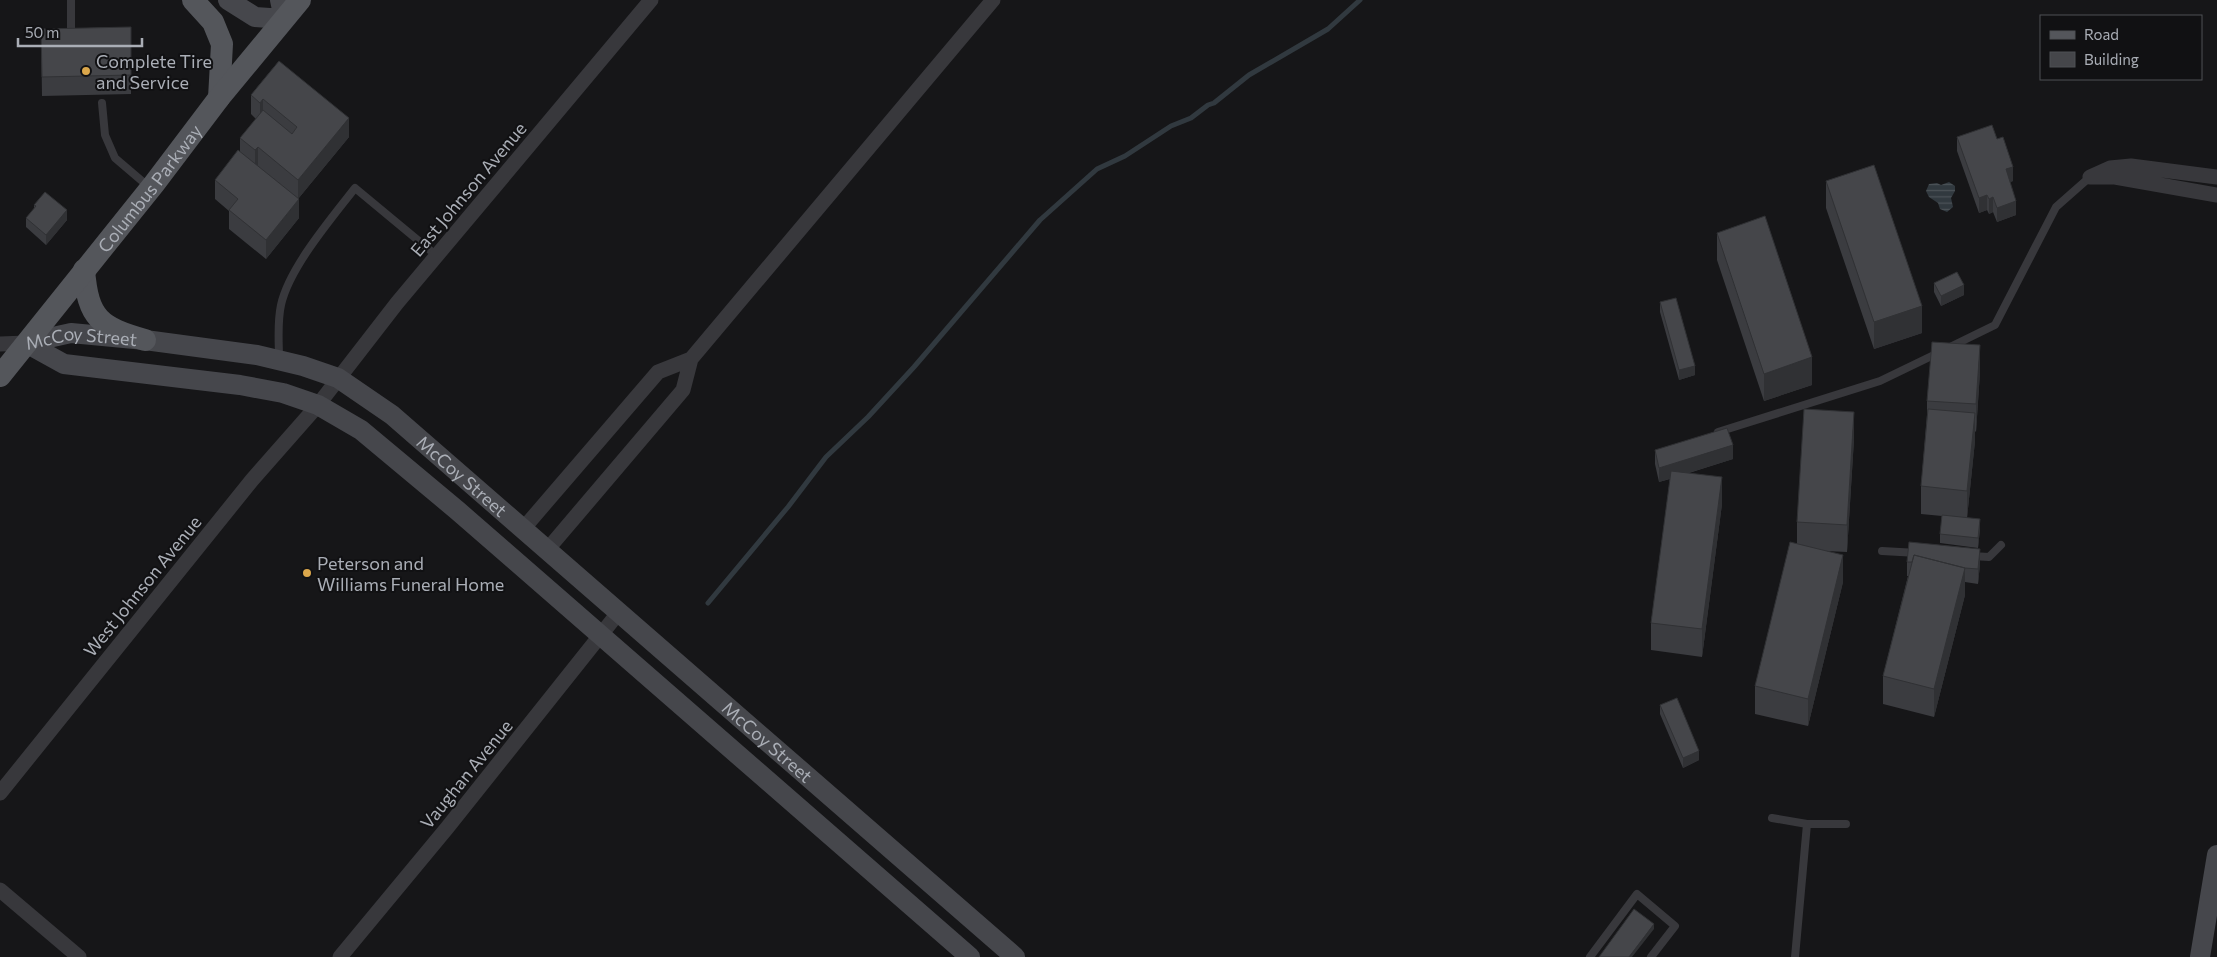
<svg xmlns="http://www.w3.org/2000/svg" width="2217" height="957" font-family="Commissioner,sans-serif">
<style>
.water{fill:url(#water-rules)}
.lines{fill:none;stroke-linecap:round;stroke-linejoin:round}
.stream{stroke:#31393f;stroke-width:5}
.lane{stroke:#38383c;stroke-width:8}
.street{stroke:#38383c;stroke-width:15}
.secondary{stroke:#46474c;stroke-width:20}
.primary{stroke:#54565b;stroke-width:22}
.wall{fill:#3b3c40}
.shaded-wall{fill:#303134}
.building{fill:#45464a;stroke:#303134}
.poi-dot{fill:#dba74b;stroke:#111113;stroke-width:2}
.labels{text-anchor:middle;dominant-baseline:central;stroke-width:4;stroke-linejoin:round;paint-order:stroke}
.poi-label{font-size:18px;fill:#aaaeb6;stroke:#111113;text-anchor:start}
.street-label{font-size:18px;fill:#aaaeb6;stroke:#111113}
</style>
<defs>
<pattern id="water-rules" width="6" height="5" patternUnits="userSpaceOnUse" patternTransform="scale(1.25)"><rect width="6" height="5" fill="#31393f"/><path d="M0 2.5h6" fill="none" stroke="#4c5358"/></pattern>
</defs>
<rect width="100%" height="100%" fill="#161618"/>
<path class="water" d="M1949,182L1955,186V191L1951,198L1953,207L1947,212L1940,209L1938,203L1929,197L1926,191L1929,184L1937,183L1941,185Z"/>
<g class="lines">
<path class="stream" d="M708,603L788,507L826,457L868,417L914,367L1040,220L1097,169L1125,156L1171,126L1191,118L1208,105L1214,103L1249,75L1328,29L1360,0"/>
<path class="lane" d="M71,36V0
M102,103L105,135L115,158L149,187
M1950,347L1995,325L2056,207L2090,177
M279,359C279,342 277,323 281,305C289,268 331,219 355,188L437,256
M1718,432L1880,381L1940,352
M1882,551L1918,553
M1972,556L1989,557L2001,545
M1772,818L1807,824L1795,957
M1807,824H1846
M1590,957L1637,894L1675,926L1651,957"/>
<path class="street" d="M2217,177L2131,166L2110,168L2090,177H2115L2217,195
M0,344L26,343
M523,529L658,372L691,359
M547,550L683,390L691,359L993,0
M0,793L252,480L318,405L397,303L651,0
M0,890L79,957
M340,957L447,828L619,612"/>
<g class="secondary">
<path d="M228,0L255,17L284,19L280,0"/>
<path id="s1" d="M26,343L71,333L145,340L257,355L303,366L338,378L392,415L1015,957"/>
<path d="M26,343L64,364L240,385L283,393L318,405L361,430L458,511L970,957"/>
<path d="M2200,957L2217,855"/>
</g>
<g class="primary">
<path d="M193,0L213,22L222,44L219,98"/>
<path d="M84,270C88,319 100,327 145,340"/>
<path id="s2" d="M0,376L154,184L219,98L300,0"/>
</g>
</g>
<path class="wall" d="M131,27V94L42,96L41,29Z
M279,61L349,137L298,199L299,218L266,259L229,229V211L215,199V180L240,152V138L256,119L251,114V95Z
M1957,137L1997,139L2013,181L2010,182L2016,215L1997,222L1993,212L1989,214L1987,210L1979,213L1957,151Z
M1826,181L1922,333L1874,349L1826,208Z
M34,205L67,220L46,245L26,227V218L34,209Z
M1717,233L1812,385L1764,401L1717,260Z
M1934,283L1964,295L1941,306L1934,292Z
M1660,302L1695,375L1679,380L1660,312Z
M1980,372L1976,432L1975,431V441L1967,518L1980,529L1978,548L1940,543V534L1942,516L1921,514V486L1927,415V401Z
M1854,439L1847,552L1826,551L1843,582L1808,726L1755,714V686L1797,544V522Z
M1655,450L1733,459L1689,473L1722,504L1702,657L1651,650V623L1670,479L1659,482L1655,464Z
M1907,562L1980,564L1978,584L1965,582V595L1934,717L1883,704V676L1908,576H1907Z
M1660,705L1699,760L1683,768L1660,714Z"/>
<path class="shaded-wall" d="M263,99V118L260,122V103Z
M349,118V137L298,199V180Z
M258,147V166L255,169V150Z
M2013,167V181L2006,184V169Z
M1987,195V210L1979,213V198Z
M1993,197V212L1989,214V199Z
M299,199V218L266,259V240Z
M2016,201V215L1997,222V208Z
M67,210V220L46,245V235Z
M1964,285V295L1941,306V296Z
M1922,306V333L1874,349V322Z
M1980,345V372L1976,432V404Z
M1812,357V385L1764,401V374Z
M1695,366V375L1679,380V370Z
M1854,412V439L1847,552V525Z
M1975,413V441L1967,518V491Z
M1733,445V459L1659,482V468Z
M1722,477V504L1702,657V629Z
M1980,519V529L1978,548V538Z
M1980,549V564L1978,584V569Z
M1843,555V582L1808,726V699Z
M1965,568V595L1934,717V689Z
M1699,751V760L1683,768V758Z
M1654,924V929L1632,957H1629Z"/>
<path class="building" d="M131,27V75L42,77L41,29Z
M279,61L349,118L298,180L258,147L255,150L240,138L263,110L292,134L297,127L263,99L260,103L251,95Z
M1992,125L1997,139L2003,137L2013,167L2006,169L2016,201L1997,208L1993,197L1989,199L1987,195L1979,198L1957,137Z
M238,150L299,199L266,240L229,210L238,199L215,180Z
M1874,165L1922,306L1874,322L1826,181Z
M45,192L67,210L46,235L26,218L36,206L34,205Z
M1765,216L1812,357L1764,374L1717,233Z
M1957,272L1964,285L1941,296L1934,283Z
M1676,298L1695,366L1679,370L1660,302Z
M1932,342L1980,345L1976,404L1927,401Z
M1804,409L1854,412L1847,525L1797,522Z
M1928,409L1975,413L1967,491L1921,486Z
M1727,428L1733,445L1659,468L1655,450Z
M1671,471L1722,477L1702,629L1651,623Z
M1942,515L1980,519L1978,538L1940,534Z
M1790,542L1843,555L1808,699L1755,686Z
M1909,542L1980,549L1978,569L1965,568L1914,555L1912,562H1907Z
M1914,555L1965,568L1934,689L1883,676Z
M1677,698L1699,751L1683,758L1660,705Z
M1634,909L1654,924L1629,957H1599Z"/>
<g class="poi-dot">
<circle cx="86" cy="71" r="5"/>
<circle cx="307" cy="573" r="5"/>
</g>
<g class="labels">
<g class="poi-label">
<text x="96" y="61">Complete Tire<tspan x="96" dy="21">and Service</tspan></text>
<text x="317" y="563">Peterson and<tspan x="317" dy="21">Williams Funeral Home</tspan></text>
</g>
<g class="street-label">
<text stroke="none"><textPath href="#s2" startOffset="240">Columbus Parkway</textPath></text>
<text transform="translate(468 189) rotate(-50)">East Johnson Avenue</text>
<text stroke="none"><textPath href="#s1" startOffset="56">McCoy Street</textPath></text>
<text stroke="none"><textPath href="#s1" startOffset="476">McCoy Street</textPath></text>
<text transform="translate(142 586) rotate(-51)">West Johnson Avenue</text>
<text stroke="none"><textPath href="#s1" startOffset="881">McCoy Street</textPath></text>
<text transform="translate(466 774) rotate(-51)">Vaughan Avenue</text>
</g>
</g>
<rect x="2040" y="15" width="162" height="65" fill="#111113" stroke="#4e5054"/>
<rect x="2050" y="31" width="25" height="8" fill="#54565b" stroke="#4e5054"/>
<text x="2084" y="40" font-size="15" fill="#aaaeb6">Road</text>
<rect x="2050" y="52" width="25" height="15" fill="#45464a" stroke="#4e5054"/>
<text x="2084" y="65" font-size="15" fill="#aaaeb6">Building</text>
<path d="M18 38v8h124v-8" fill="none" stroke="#aaaeb6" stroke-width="2.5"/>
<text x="25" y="38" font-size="15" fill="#aaaeb6" stroke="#111113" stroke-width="4" paint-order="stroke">50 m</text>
</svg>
